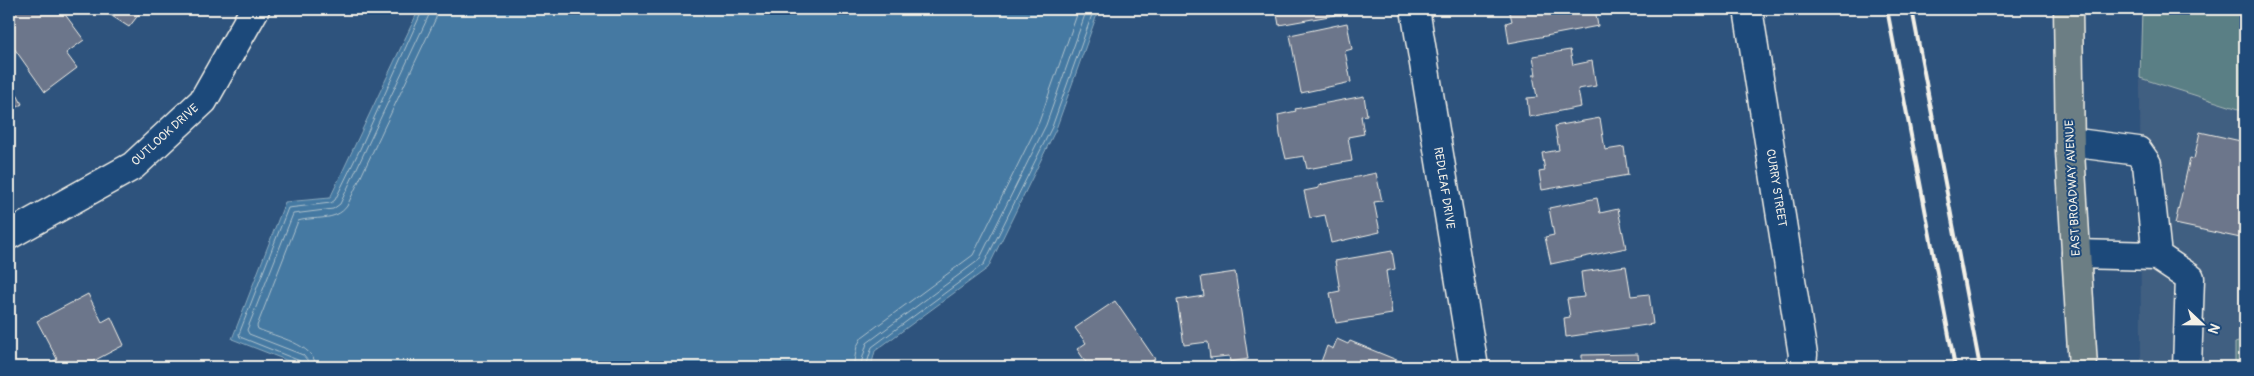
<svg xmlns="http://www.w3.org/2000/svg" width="2254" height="376" font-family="Pangolin,sans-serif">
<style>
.built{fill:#415e81}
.green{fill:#5a7f85;stroke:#a7b8b6}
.water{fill:#4479a2;stroke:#8aa9be}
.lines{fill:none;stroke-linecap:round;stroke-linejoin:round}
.shore{stroke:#aec1cc;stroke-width:1}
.building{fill:#6c768b;stroke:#f4f1e8}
.minor-casing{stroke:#f4f1e8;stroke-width:31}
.major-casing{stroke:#f4f1e8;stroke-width:31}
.minor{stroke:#1f4a7a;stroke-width:28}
.major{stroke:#6c7e84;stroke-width:28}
.rail{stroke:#f4f1e8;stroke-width:4}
.labels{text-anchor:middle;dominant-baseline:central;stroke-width:4;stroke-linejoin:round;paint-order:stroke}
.street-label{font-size:12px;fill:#f4f1e8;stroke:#1f4a7a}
</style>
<rect width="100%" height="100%" fill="#2e537d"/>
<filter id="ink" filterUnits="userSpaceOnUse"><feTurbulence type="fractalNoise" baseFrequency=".02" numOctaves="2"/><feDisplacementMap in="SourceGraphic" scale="10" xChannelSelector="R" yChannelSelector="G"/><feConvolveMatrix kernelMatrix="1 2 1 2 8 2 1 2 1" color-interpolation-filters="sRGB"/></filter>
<g filter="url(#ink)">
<path class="built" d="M2140,78L2245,111V340L2235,343V367H2141Z"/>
<path class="green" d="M2142,9H2245V111L2140,78Z
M2245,340V367H2235V343Z"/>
<path class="water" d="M419,9H1099L1056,129L988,268L875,351L871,367H309L301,366L232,339L285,202L330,198Z"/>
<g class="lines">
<path class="shore" d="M303,367L300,361L240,337L239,334L288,208L331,203L335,200L360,149L423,9
M309,367L308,361L303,355L249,334L247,330L293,214L333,209L340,204L429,15L430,9
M316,367C315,344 276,337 258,329L257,326L298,221C314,216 336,222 347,206L436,18L437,9
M853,367L857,346L862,337L973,255L1039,122L1079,9
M860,367L867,343L979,260L1046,125L1087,9
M866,367L872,347L984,264L1052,127L1094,9"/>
</g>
<path class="building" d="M13,9H61L84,40L66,53L77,68L45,92L9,41V12Z
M101,9H143L129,27Z
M1276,9H1334L1335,15L1279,25Z
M1509,9H1595L1598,26L1509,43L1506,23L1512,21Z
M1347,23L1352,49L1345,51L1351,82L1301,93L1290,35Z
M1570,50L1573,65L1592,61L1596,86L1578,89L1581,107L1529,117L1527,98L1537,97L1533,75H1536L1533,56Z
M9,79L22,104L9,112Z
M1364,96L1367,115L1361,116L1364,134L1348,137L1352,161L1307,169L1304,156L1286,159L1280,135L1278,115L1296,111L1295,109Z
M1600,118L1605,150L1624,147L1628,175L1542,190L1539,172L1545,171L1542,153L1559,150L1555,126Z
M2200,132L2245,142V239L2175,224L2190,158L2194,159Z
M1376,173L1382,201L1374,202L1380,232L1331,243L1325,215L1310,218L1304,191L1319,188V185Z
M1597,198L1600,213L1618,209L1626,248L1551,264L1545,237L1554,235L1549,208Z
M1392,251L1395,269L1386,271L1392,314L1336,323L1330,293L1340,291L1335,261Z
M1626,266L1631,296L1649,294L1653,324L1566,337L1564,318L1570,317L1567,299L1584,297L1581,272Z
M1235,272L1248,359L1230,362L1229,356L1210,358L1208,342L1184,345L1177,300L1204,296L1201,277Z
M88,294L102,322L111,317L124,345L82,367H46L45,366L57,359L37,321Z
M1115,301L1155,359L1143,367H1138L1133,361L1124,367H1089L1077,349L1086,343L1075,328Z
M1337,339L1348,344L1350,341L1414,367H1319L1327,346L1333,349Z
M1638,354L1639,367H1582V355Z"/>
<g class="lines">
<g class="minor-casing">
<path id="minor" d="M1415,9L1474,367
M1748,9L1803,355L1801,367
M2070,142L2138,151L2147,164L2157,256
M9,235L133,166L203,101L255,9
M2076,254L2157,256L2190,278L2187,367"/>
</g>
<g class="major-casing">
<path id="major" d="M2068,9L2070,152L2083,367"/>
</g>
<use href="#minor" class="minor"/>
<use href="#major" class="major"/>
<path class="rail" d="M1887,9L1955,367
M1912,9L1980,367"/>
</g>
</g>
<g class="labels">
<g class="street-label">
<text transform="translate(165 135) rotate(-42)">OUTLOOK DRIVE</text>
<text transform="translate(1444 188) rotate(81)">REDLEAF DRIVE</text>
<text transform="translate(1776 188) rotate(81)">CURRY STREET</text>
<text transform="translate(2073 188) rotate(-93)">EAST BROADWAY AVENUE</text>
</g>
</g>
<rect width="2254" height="376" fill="none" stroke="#1f4a7a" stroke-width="30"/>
<rect x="15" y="15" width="2224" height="346" fill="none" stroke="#f4f1e8" stroke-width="2" filter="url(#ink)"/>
<g transform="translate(2202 324) rotate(112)" stroke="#1f4a7a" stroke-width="4" paint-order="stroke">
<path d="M0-4L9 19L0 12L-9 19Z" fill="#f4f1e8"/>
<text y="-8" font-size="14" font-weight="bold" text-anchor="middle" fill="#f4f1e8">N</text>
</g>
</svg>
